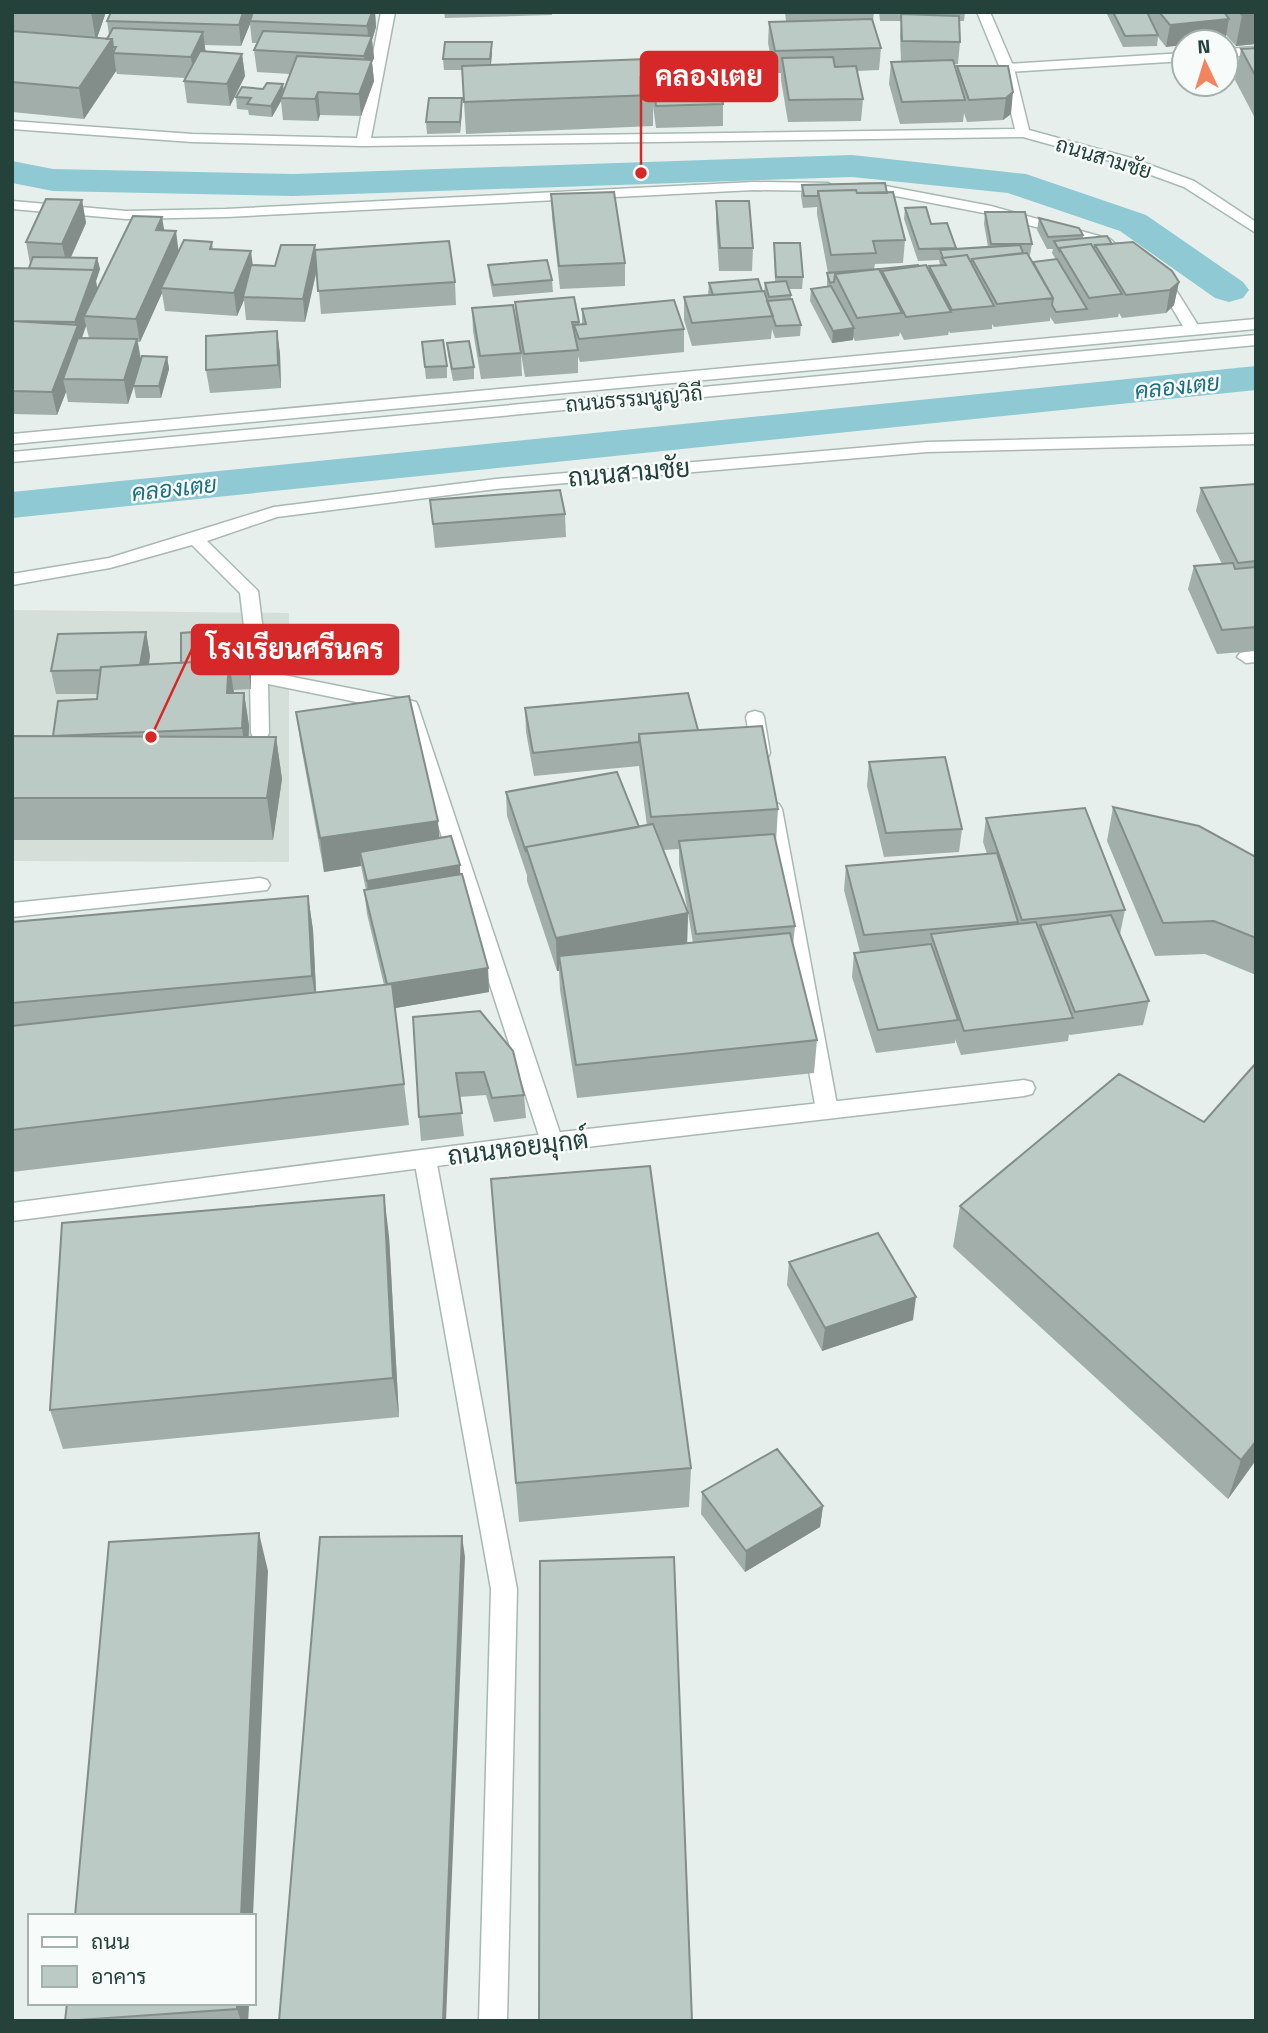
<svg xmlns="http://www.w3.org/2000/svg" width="1268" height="2033" font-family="'Titillium Web',Sarabun,sans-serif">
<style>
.built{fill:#d4dfda}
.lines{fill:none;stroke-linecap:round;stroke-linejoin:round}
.canal{fill:#8ec9d4;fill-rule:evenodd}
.service-casing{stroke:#a8b8b2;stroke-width:3}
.minor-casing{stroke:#a8b8b2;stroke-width:3}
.tertiary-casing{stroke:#a8b8b2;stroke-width:3}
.service{fill:#fff;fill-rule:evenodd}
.minor{fill:#fff;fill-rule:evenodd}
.tertiary{fill:#fff;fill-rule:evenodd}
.wall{fill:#a1aea9;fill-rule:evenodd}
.shaded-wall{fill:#838d89}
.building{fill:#bbcac4;stroke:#838d89;stroke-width:2}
.labels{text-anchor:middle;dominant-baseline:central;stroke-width:5;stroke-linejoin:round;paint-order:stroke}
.far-street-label{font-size:21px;fill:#24423a;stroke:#f7fbf9}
.far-water-label{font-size:23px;font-style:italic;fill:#1c6f80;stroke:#f7fbf9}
.street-label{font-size:26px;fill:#24423a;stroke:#f7fbf9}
.leader{fill:none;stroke:#d62828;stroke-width:2.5}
.callout-dot{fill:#d62828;stroke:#f7fbf9;stroke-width:2.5}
.callout{fill:#d62828;stroke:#d62828;stroke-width:2.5}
.callout-label{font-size:28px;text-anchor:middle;font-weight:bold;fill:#fff}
</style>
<rect width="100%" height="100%" fill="#e6efeb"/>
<path class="built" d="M12,610L289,613V862L12,861Z"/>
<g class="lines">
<path class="canal" d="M852,155L1026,174L1146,215L1243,282L1249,290L1243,298L1229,302L1215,298L1120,231L1008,193L852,177L293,196L53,191L12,183V161L53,169L293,174Z
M1256,366V390L12,518V492Z"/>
<g class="service-casing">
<path id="service" d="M1256,47V55L1226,57V49Z
M1184,53V61L1007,72L1000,68L1007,64Z"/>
</g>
<g class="minor-casing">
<path id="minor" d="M381,12H395L371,138L1015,129L1000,68L977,12H990L1014,68L1029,130L1131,158L1194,181L1256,222V233L1184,187L1121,164L1023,137L363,146L192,142L12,129V121L192,134L357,138Z
M753,182L828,183L835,187L828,191L753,190L226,217L126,219L12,209V201L126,211L226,209Z
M860,184H875L991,206L1110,239L1120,248L1113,252L1100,245L989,214L875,192L855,191L853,188L855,185Z
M1155,276L1176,290L1201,330L1199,333H1187L1165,296L1147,281Z
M1256,434V444L927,452L496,489L277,517L207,541L258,591L268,672L409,700L416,702L418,706L563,1142L560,1148L552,1151L544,1148L541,1142L401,711L268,684L269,733L267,737H253L251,733L250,676L240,593L192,545L110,568L12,585V574L109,558L274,507L496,479L927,442Z
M1256,650V662L1246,663L1237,657L1240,653Z
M755,711L762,713L764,717L770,753L768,757H754L752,753L746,717L748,713Z
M772,802L779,804L782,809L838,1110L835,1116L827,1118L819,1116L816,1110L762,809L765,804Z
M260,878L267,880L270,885L267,890L12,917V903Z
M425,1150L433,1153L436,1159L517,1589L507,2021H479L491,1589L414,1159L417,1153Z"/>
</g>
<g class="tertiary-casing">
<path id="tertiary" d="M1256,319V329L12,444V434Z
M1256,335V345L12,462V452Z
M1024,1080L1032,1082L1035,1088L1032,1094L1024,1096L552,1151L12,1221V1203L552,1133Z"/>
</g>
<use href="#service" class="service"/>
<use href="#minor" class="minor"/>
<use href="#tertiary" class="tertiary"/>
</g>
<path class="wall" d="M12,12H106L97,38L107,39L109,35L107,21L111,12H251L252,16L253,12H375L376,27L372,40L374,58L372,62L374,81L361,116L320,115L318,121L283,120L281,101L272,117L249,115L248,110L237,109L236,97L242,87L263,89L267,83L283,84L284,91L290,74L257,72L254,50L258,43H252L250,24L241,46L204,45L205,52L242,54L245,76L230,106L187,103L184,81L185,78L117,74L116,71L84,119L12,112Z
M444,12H552V15L445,18Z
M556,12H662V14H556Z
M665,12H746L665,13Z
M785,12H874L873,21L881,48L879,70L857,71L863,99L861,121L788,122L781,80V73H774L768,43L769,22L786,21Z
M879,12H965L964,21H959L960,42L958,64H954L957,72V66H1008L1011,114L1003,120L967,122L964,113L963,122L900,124L889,84L891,62H901L900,36L901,21H880Z
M1106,12H1256V44L1236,46L1226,35L1225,41L1213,42H1184L1166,47L1158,37L1157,46L1123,47Z
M1256,48V120L1235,80L1241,49Z
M492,53L491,65L651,81V66L723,104V126L656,128L653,106V126L466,134L462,70H444L443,59Z
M462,109L460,133L427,134L426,122Z
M802,185L887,193L905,240L903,263L875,264L874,269L919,266L929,270V266L940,265L939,260L918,261L904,219L905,208L931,224L956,248V249L988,247L984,224L985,212L1032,244L1030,255H1029L1033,262L1056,260L1052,253L1053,249H1047L1037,230L1039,218L1083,235V238L1112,244L1179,282L1174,305L1166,313L1122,318L1119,313L1118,317L1055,324L1050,317V321L994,327L992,324V329L950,333L949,331L948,335L904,340L900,332L899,336L855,341L853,337V340L832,343L810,301L811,289L827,287V273H828L817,214V207L803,208L801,196Z
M551,194L625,263V286L560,289L552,217Z
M82,200L86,223L71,257L97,258L100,269L96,281L97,289L164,231L179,251L212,242L213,249L253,265L275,266L315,250L455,282L456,305L321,314L317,270L305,322L246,320L244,300L237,316L165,311L162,293L140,342H138L141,359L167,357L169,369L161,398H136L134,387L128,404L68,402L66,392L57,415L12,414V268H29L30,264L26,242ZM86,326L89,338H82Z
M716,201L753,248L752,271H719L716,223Z
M774,243L803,277L802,289H789L791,295V300L801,325L800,336L775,338L772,329L771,339L692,346L684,320V297L708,295L709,283L764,292L765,283L775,282Z
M488,265L552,280L553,292L493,297L489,276Z
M515,302L579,322V324H582V309L684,329V352L580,362L578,356V373L525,377L521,354L522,376L481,379L473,331L472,308L516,324Z
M277,331L280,354L281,388L210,393L206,370Z
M422,342L447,366V378L426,379Z
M447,343L474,367V379L453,381L448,355Z
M1256,484V651L1217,654L1188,589L1194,566L1222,564L1196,511L1201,488Z
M430,500L565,514L566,537L435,548Z
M247,628L251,652V689L234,690V693H244L249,726V737H276L282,779L273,840H12V736H53L97,699V694H56L51,671L146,632L150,656L149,664L181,663Z
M525,708L698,730L778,809L776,842L795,926L793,945L817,1040L814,1073L577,1098L560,990L559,971H557L527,881V875L507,816L506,792L639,827L647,826L639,766L534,776L526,732ZM679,849V864L688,913L663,850ZM688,913L693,943H687Z
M296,712L440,838L460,865V874L488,968L489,992L395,1008L409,1125L12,1172V922L308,896L313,930L316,992L384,985L367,914L364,890H366L361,866L324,872L301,746Z
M869,762L962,829L959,852L884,857L867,786Z
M1113,807L1256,857V975L1205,954L1155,956L1107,841Z
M986,818L1125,910L1120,934L1149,1001L1143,1025L1070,1035L1069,1034L1068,1041L961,1055L955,1039V1043L876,1053L852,977L854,953L860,952L844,890L846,866L987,854L983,842Z
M413,1017L524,1095L526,1118L494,1122L486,1095L459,1097L464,1136L421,1141L419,1117Z
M1204,1122L1256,1460L1228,1499L953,1247L960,1206Z
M494,1219L691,1468L689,1507L519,1522Z
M389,1236L399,1417L63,1449L50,1410Z
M789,1262L913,1320L822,1351L787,1285Z
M702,1492L823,1506L820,1527L745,1572L701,1514Z
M249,2003L248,2021H65Z"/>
<path class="shaded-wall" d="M91,12H106L96,41Z
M243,12H251L252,18L250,21V24L241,46L239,25Z
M372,12H375L376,27L372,40L374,58L372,62L374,81L361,116L359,94L366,75L364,56L369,44L367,26Z
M1256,14V44L1236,46L1242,15Z
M1229,19L1225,41L1213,42H1184V45L1166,47L1170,25Z
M203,32L206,54L194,79L191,57Z
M112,39L116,71L84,119L79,88Z
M492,42V53L490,71V59Z
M242,54L245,76L230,106L227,84Z
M283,84L284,96L281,98V101L272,117L271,106Z
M318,92L320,115L318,121L315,99Z
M1013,92L1011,114L1003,120L1006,98Z
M462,98V109L460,133V122Z
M82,200L86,223L67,266L62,244Z
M162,217L166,240L156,230Z
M176,231L179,254L161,288L162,293L140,342L136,319Z
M315,245L317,268L305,322L303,299Z
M251,251L254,274L243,297L244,300L237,316L234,293Z
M97,258L100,269L96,281L98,292L84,316L86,326L81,340L63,379L66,392L57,415L52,392L76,330L75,322Z
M1179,282L1174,305L1166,313L1170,290Z
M854,328L853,340L832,343L833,331Z
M277,331L280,354L281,388L278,365Z
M137,339L141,362L128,404L124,380Z
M167,357L169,369L161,398L159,386Z
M247,628L251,652V689L248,665Z
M146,632L150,656L144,693L139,669Z
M229,660L234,694L227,693Z
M244,693L249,726L247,762L242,728Z
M276,737L282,779L273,840L267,798Z
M438,821L441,854L360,852L361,866L324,872L320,838Z
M460,865L461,889L369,905L367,881Z
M308,896L313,930L317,1010L312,976Z
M688,913L687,947L559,956V971H557L556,938Z
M488,968L489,992L390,1009L387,985Z
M384,1195L389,1236L399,1417L393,1378Z
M916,1297L913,1320L822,1351L825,1328Z
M1256,1441V1460L1228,1499L1241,1460Z
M823,1506L820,1527L745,1572L746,1551Z
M259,1533L268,1571L253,1916H241Z
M462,1536L465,1557L446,2021H443Z
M237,2003H249L248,2021H241L237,2009Z"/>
<path class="building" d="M111,12H243L239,25L107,21Z
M253,12H372L367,26L250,21Z
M1113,12H1147L1158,35L1125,36Z
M1159,12H1224L1229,19L1170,25Z
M1239,12H1256V14L1242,15Z
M901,14L959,16L960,42L902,41Z
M872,19L881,48L775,51L769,22Z
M113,28L203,32L191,57L113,53L116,47H113L112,39H107Z
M12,31L112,39L79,88L12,82Z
M263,31L372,36L364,56L254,50Z
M445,42H492L490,59H443Z
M1256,48V77L1241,49Z
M200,51L242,54L227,84L184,81Z
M297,56L372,60L359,94L318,92L315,99L281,98Z
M833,57L835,67L856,66L863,99L789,100L782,58Z
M647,59L653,95L464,102L462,66Z
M953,60L965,100L902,102L891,62Z
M715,64L723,104L656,106L651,66Z
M957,66H1008L1013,92L1006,98L969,100Z
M267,83L283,84L271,106L247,104L251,98L236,97L242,87L263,89Z
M429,98H462L460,122H426Z
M885,183L887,193H857L856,190L818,191V196H804L802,185Z
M856,190L857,193L893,192L905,240L873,241L876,253L831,255L818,191Z
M614,192L625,263L559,266L551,194Z
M46,199L82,200L62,244L26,242Z
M716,201H749L753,248H720Z
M926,207L931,224L947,223L956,248L919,249L905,208Z
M985,212H1025L1032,244H991Z
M133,216L162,217L156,230L176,231L136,319L84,316Z
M1039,218L1079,228L1083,235L1048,237Z
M1107,236L1112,244L1095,245L1096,247H1093L1091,244L1059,248V250L1054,241Z
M184,240L212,242L210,249L251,251L234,293L161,288Z
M449,241L455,282L318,291L315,250Z
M1133,242L1172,271L1179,282L1170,290L1126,295L1095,245Z
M774,243H800L803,277H776Z
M1091,244L1122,294L1089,298L1059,248Z
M281,245H315L303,299L243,297L251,265L275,266Z
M1020,245L1023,253L972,259V261H970L967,255L943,258L940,250Z
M1027,253L1053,298L997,304L972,259Z
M967,255L994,306L952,310L929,266L946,265L942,258Z
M33,257L97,258L94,270L29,268Z
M1057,259L1087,309L1056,312L1052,305L1053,298L1033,262Z
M547,260L552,280L493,285L488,265Z
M918,265L919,266L882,271V274L879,269Z
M926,265L951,312L906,317L882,271Z
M12,268L94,270L75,322L12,321Z
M879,269L902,313L857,318L835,274Z
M879,269L835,274L834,282L830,283L827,273Z
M758,279L762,291L713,295L709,283Z
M786,281L791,295L769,297L765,283Z
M831,286L854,328L833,331L811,289Z
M764,291L773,316L692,323L684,297Z
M574,297L579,322H572L578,350L524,354L515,302Z
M792,299L801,325L776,326L767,301Z
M674,300L684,329L579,339L574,325L586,324L582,309Z
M513,305L521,353L480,356L472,308Z
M12,321L78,325L52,392L12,391Z
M277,331L278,365L206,370V336Z
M78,338L137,339L124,380L63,379Z
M443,340L447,366L425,367L422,342Z
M469,341L474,367L452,369L447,343Z
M142,356L167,357L159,386H133Z
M1256,484V561L1238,563L1201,488Z
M560,490L565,514L433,524L430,500Z
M1233,563L1235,569L1256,567V627L1222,630L1194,566Z
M247,628L248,665L230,666L229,660L181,663V633Z
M146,632L140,665L101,667L100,670L51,671L58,634Z
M229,660L227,693H244L242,728L53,736L58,701L97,699L101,667Z
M688,693L698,730L639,734V742L533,753L525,708Z
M409,696L438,821L320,838L296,712Z
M762,726L778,809L651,817L639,734Z
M12,736L276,737L267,798H12Z
M945,757L962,829L886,833L869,762Z
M617,772L639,827L526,847V852L506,792Z
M1113,807L1199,826L1256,857V938L1214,921L1163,923Z
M1085,808L1125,910L1022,920L986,818Z
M653,824L688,913L556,938L526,847Z
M774,834L795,926L696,934L679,841Z
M451,836L460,865L367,881L360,852Z
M997,853L1018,922L864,935L846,866Z
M462,874L488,968L387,984L364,890Z
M308,896L312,976L12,1003V922Z
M1111,915L1149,1001L1075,1012L1040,925Z
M1036,922L1073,1018L964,1031L931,934Z
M790,933L817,1040L576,1065L559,956Z
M931,944L958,1020L878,1030L854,953Z
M392,984L404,1084L12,1130V1026Z
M480,1011L513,1051L524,1095L492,1098L484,1072L456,1073L462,1113L419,1117L413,1017Z
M1256,1063V1441L1241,1460L960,1206L1119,1074L1204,1122Z
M650,1166L691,1468L516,1483L491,1179Z
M384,1195L393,1378L50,1410L62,1223Z
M878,1233L916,1297L825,1328L789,1262Z
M777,1449L823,1506L746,1551L702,1492Z
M259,1533L241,1916H75L109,1542Z
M462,1536L443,2021H279L320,1537Z
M674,1557L692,2021H539L540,1561Z
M67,2003H237V2009L65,2021Z"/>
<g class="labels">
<g class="far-street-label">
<text transform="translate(1104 157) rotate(17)">ถนนสามชัย</text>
<text transform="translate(634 398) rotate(-5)">ถนนธรรมนูญวิถี</text>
</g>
<g class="far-water-label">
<text transform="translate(1177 386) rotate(-6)">คลองเตย</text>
<text transform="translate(174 488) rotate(-6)">คลองเตย</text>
</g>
<g class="street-label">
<text transform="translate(629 472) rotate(-5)">ถนนสามชัย</text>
<text transform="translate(518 1147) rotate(-7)">ถนนหอยมุกต์</text>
</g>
</g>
<path class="leader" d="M641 173L641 76M151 737L192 649"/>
<g class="callout-dot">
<circle cx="641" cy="173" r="7"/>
<circle cx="151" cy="737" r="7"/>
</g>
<g class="callout">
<rect x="641" y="52" width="136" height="49" rx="7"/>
<rect x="192" y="625" width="206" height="49" rx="7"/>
</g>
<g class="callout-label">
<text x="709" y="86">คลองเตย</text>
<text x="295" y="659">โรงเรียนศรีนคร</text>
</g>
<rect width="1268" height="2033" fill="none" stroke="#24423a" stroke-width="28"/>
<rect x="28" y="1914" width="228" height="91" fill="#f7fbf9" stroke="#a3b1ad" stroke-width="2"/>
<rect x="42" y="1937" width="35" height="10" fill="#ffffff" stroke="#a3b1ad" stroke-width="2"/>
<text x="91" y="1949" font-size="21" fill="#24423a">ถนน</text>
<rect x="42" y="1966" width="35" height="21" fill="#bbcac4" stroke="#a3b1ad" stroke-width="2"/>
<text x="91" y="1984" font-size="21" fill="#24423a">อาคาร</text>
<g transform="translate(1205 63) rotate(356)"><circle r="33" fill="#f7fbf9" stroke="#a3b1ad" stroke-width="2"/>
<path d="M0-5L12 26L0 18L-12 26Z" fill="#f4845f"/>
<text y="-10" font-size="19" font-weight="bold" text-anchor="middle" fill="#24423a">N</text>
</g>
</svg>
